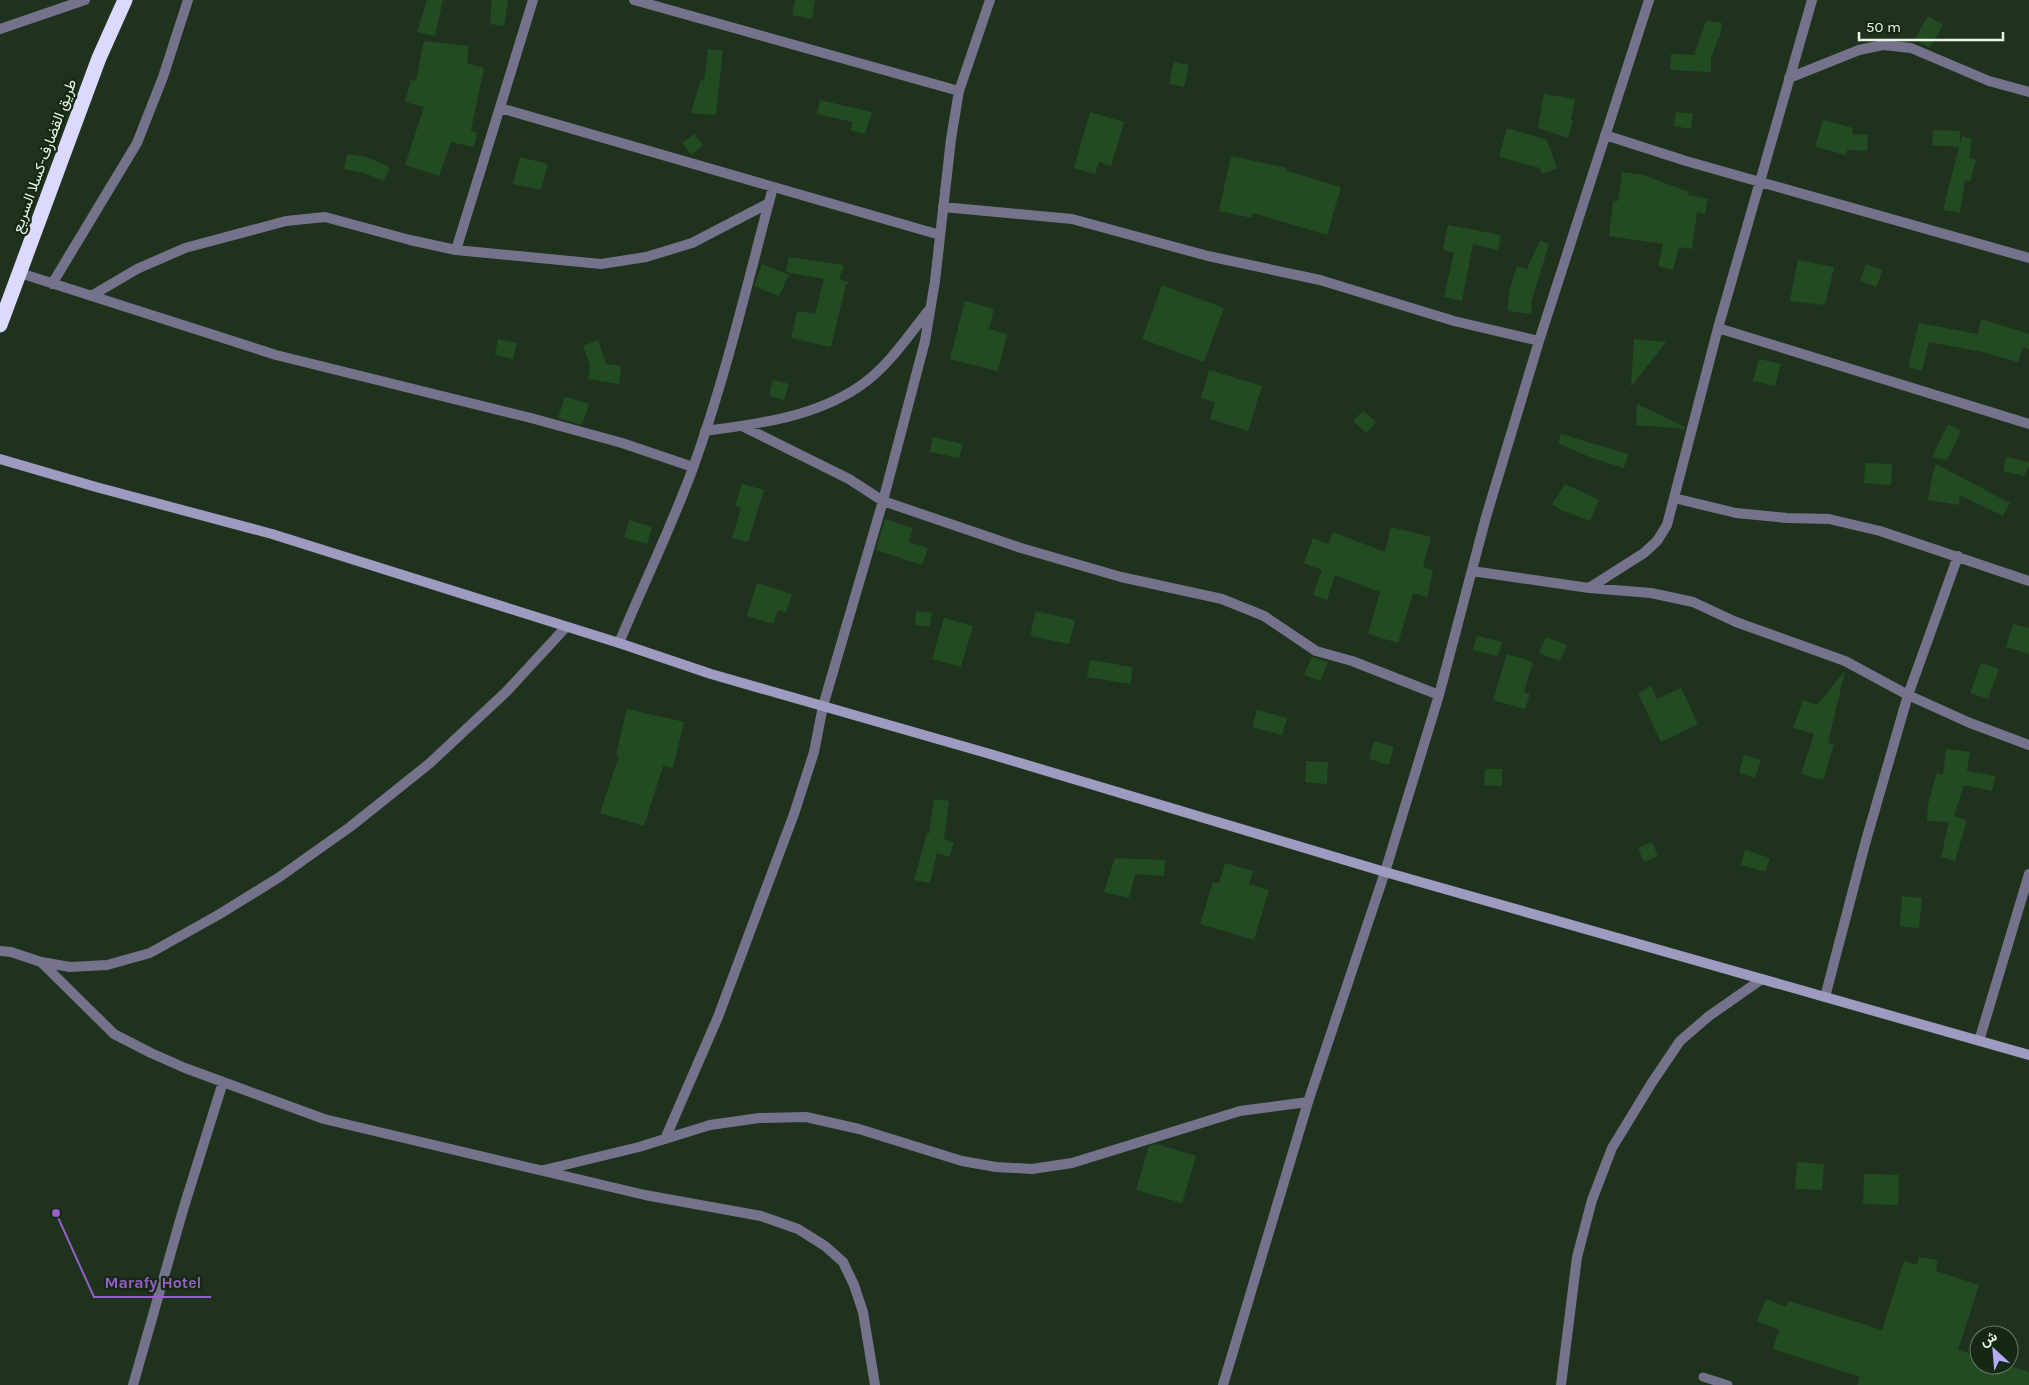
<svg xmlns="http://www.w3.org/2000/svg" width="2029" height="1385" font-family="Karla,Vazirmatn,sans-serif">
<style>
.building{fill:#234b22}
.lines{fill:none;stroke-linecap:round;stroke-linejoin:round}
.lane{stroke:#75738b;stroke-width:9}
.street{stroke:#75738b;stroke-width:10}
.secondary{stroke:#9e9bc1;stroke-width:10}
.highway{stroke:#dbd9fd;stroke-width:15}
.labels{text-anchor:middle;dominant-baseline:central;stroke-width:4.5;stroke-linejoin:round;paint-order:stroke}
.street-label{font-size:15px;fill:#e9f5e8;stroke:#152814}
.leader{fill:none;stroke:#965ec9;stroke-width:2}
.callout-dot{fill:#965ec9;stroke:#152814;stroke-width:2}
.callout-label{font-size:16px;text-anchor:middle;font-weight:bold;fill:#965ec9;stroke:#152814;stroke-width:4.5;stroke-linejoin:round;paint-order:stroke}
</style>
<rect width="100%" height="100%" fill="#1f321e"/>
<path class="building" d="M427,0H443L435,36L417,32Z
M492,0H508L504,26L490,24Z
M795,0H815L812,19L792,15Z
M1928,16L1943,25L1930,48L1915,39Z
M1706,21L1722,23L1720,37H1719L1711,58V72L1670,70L1671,54L1694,55Z
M424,41L469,46L467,63L484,68L471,131L477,132L474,147L451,142L439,176L405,165L424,107L405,102L411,80L416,81Z
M708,49L723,50L716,115L691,113L701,80L704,81Z
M1174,62L1189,65L1184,87L1169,84Z
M1544,94L1575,99L1571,120L1573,121L1568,138L1538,128Z
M820,100L872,112L865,134L850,130L853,122L817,114Z
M1090,112L1124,122L1111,166L1099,162L1095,174L1074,168Z
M1676,112L1693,114L1691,129L1674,126Z
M1823,120L1853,128L1852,134L1868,135L1867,151L1847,150L1846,155L1815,147Z
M1507,128L1547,140L1557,168L1542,174L1540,168L1499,157Z
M1933,130L1960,131V144L1962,136L1972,139L1969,158L1976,160L1970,182L1965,180L1960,213L1943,210L1959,147L1932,145Z
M694,134L703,145L692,155L682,143Z
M347,154L366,157L390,167L384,181L364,173L344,169Z
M1231,156L1287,168V171L1341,187L1327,235L1253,213L1252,218L1219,211Z
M520,157L548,164L541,190L513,184Z
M1622,172L1643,175L1689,192L1688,195L1708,199L1705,214L1697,212L1692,249L1679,247L1673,270L1658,266L1663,244L1609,236L1613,201H1618Z
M1448,225L1501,235L1498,250L1473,244L1462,301L1444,297L1454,253L1443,250Z
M1540,240L1549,244L1532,300L1531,314L1508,311L1509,291L1517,266L1527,269Z
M789,257L844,265L839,279L849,282L846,285L831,347L791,338L797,311L815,314L824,279L786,272Z
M1798,260L1834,267L1825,305L1790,301Z
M762,264L789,275L779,296L754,286Z
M1866,264L1883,270L1876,287L1860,281Z
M1162,285L1224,308L1204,362L1142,339Z
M965,301L994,309L989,329L1007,334L998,371L950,359Z
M1981,319L2029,334V349L2023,347L2018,362L1983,352L1929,342L1922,371L1908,367L1919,323L1978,334Z
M498,339L517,343L513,359L495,355Z
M1634,339L1666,342L1631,387Z
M598,340L606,364L621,366L619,384L588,379L590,365L583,346Z
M1759,359L1781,364L1775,386L1753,381Z
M1209,370L1262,386L1248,431L1210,419L1215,402L1201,398Z
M773,380L789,384L784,400L769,396Z
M565,397L589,404L582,425L558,418Z
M1637,404L1685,427V429L1636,425Z
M1363,411L1376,422L1366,433L1353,421Z
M1948,424L1961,431L1947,460L1932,457Z
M1561,434L1628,454L1624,468L1592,458L1558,443Z
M933,437L963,444L959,458L930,452Z
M2006,457L2029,462V467L2024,476L2003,471Z
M1865,463L1892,464L1891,485L1864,483Z
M1936,464L2010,503L2003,516L1960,495L1959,505L1928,500L1933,472Z
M742,484L764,490L748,542L732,538L741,508L735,506Z
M1565,484L1599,500L1590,521L1565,511L1564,512L1552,504Z
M885,519L913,528L909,542L928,548L922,565L876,550Z
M629,520L652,527L647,544L624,537Z
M1391,527L1431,537L1423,567L1433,570L1427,597L1413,593L1398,643L1368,634L1380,592L1335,575L1327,600L1313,595L1322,570L1304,563L1313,538L1328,544L1333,532L1385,552Z
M757,583L792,594L786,612L778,610L773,624L747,616Z
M916,611L932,613L930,627L915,625Z
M1036,611L1075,620L1069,644L1030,636Z
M944,618L973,626L961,667L932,659Z
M2013,624L2029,628V654L2006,647Z
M1477,636L1502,642L1498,656L1473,650Z
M1546,637L1567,645L1560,661L1539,653Z
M1507,654L1533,662L1524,692L1530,694L1525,709L1493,700Z
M1312,657L1328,662L1320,681L1304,675Z
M1090,660L1133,667L1130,684L1087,677Z
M1981,663L1999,669L1988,699L1970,693Z
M1845,671L1828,743L1834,745L1823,780L1801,774L1814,734L1793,728L1803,700L1817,705Z
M1651,686L1657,699L1681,688L1698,724L1661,742L1638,693Z
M627,709L684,722L673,768L663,766L644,826L600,813L619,756L616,755Z
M1257,710L1287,718L1282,735L1252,727Z
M1374,741L1394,747L1389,765L1369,759Z
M1946,749L1970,752L1967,771L1995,776L1992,791L1964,785L1954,816L1967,820L1955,861L1941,857L1949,822L1927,821L1928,804L1937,773L1943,775Z
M1744,755L1761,760L1755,778L1739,773Z
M1306,761L1328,762L1327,784L1305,782Z
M1485,769H1502V786L1484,785Z
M934,799L949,801L944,839L954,842L949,857L937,853L930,883L914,880L927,833L929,834Z
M1652,842L1658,856L1644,862L1638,848Z
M1745,850L1770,858L1765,872L1741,865Z
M1115,858L1165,860L1164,876L1135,874L1129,898L1104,892Z
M1225,863L1253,871L1249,884L1269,890L1254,940L1200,924L1213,882L1219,883Z
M1902,896L1922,898L1919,928L1900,926Z
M1157,1144L1196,1156L1182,1203L1136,1190L1149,1146Z
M1797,1162L1824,1164L1822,1190L1795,1189Z
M1864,1174L1899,1175L1898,1205L1863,1204Z
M1919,1257L1938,1260L1936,1271L1979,1285L1958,1350L1979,1356V1365H2006L2029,1372V1385H1857L1860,1377L1773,1349L1779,1330L1757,1321L1766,1299L1786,1307L1789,1301L1882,1330L1904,1261L1917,1265Z"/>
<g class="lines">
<path class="lane" d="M1703,1377L1728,1385"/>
<path class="street" d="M634,0L959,91
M0,29L85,0
M1789,78L1859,50L1883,45L1911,48L1989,81L2029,92
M500,108L940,235
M1605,135L1686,161L2029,258
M943,207L1072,219L1208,256L1320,280L1454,321L1539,341
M456,250L533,0
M20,273L276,355L531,418L622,443L693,467
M52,284L137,143L163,77L188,0
M91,296L137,269L185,248L286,221L325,217L410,240L456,250L601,264L646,257L692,243L769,203
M1718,328L2029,424
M742,426L849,479L883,501L1021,548L1121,577L1222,599L1264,616L1316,651L1352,661L1439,695
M705,431C758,424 815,417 860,386C888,367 908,336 929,310
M1674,498L1736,513L1787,518L1829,519L1880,531L2029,581
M1472,571L1589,588L1651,593L1693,602L1736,622L1845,661L1908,695L1970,723L2029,745
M1589,588L1644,553L1657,541L1667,525L1718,328L1812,0
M619,643C643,585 671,528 693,468C726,376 748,281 773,187
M0,951L11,952L41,962L70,967L107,965L150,953L218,915L278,878L350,827L430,763L506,692L566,627
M41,962L114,1034L151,1053L185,1068L324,1119L645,1195L761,1216L798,1229L825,1246L843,1262L854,1285L863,1312L875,1385
M1825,997L1865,844L1908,695L1958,556
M1979,1041L2029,874
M665,1139L718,1017L794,814L814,752L823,706L883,501L925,341L935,281L951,139L959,91L990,0
M544,1170L639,1147L710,1125L759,1118L806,1117L859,1129L962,1161L996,1167L1032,1169L1072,1163L1240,1111L1308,1102
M133,1385L183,1210L223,1082
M1223,1385L1308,1102L1385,872L1439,695L1486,517L1539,341L1649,0
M1561,1385L1577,1257L1592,1200L1612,1148L1651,1084L1680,1041L1709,1016L1762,979"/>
<path class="secondary" d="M0,459L96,487L272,534L619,643L711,674L990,754L1385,872L2029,1055"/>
<path class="highway" d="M0,325L99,58L125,0"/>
</g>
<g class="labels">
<g class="street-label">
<text transform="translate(44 156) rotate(-70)">طريق القضارف-كسلا السريع</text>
</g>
</g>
<path class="leader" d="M56 1213L94 1297H211"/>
<circle class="callout-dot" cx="56" cy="1213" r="5"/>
<g class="callout-label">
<text x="153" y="1288">Marafy Hotel</text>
</g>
<g transform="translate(1994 1350) rotate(334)"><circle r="24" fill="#152814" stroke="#6a7a69"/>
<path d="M0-4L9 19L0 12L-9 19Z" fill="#b5acf8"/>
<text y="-8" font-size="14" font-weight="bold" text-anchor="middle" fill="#e9f5e8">ش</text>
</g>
<path d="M1859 32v8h144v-8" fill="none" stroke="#e9f5e8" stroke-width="2.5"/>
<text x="1866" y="32" font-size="15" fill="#e9f5e8" stroke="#152814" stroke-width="4" paint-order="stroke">50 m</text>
</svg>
